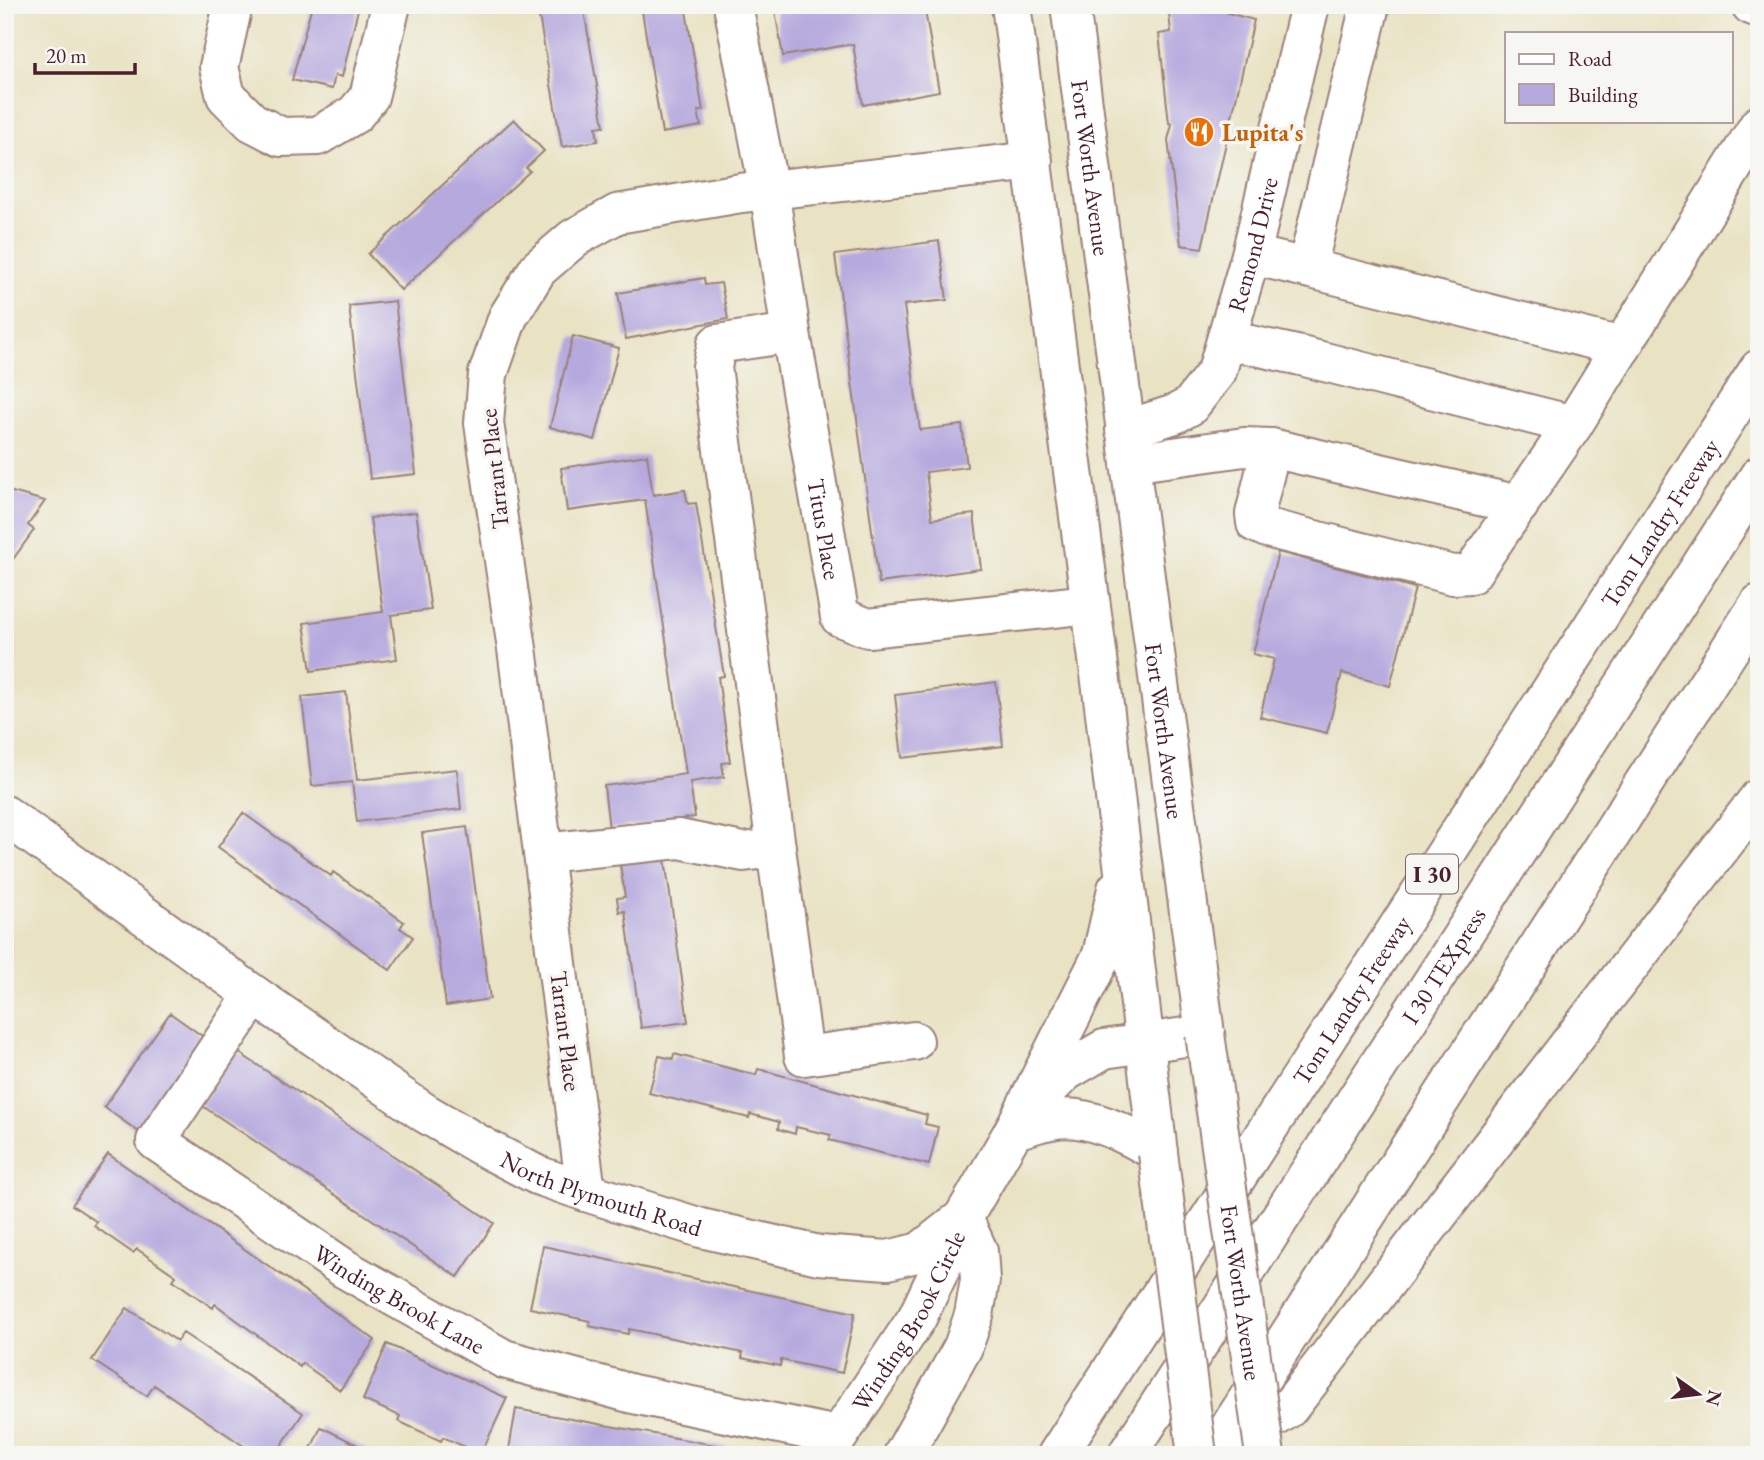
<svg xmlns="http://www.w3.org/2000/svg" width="1764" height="1460" font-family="'EB Garamond',serif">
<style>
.building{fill:#b5a9de}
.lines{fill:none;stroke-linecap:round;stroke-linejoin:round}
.minor-casing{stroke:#9a8178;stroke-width:42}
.major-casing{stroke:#9a8178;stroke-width:42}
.highway-casing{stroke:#9a8178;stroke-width:42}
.minor{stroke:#fff;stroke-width:38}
.major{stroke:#fff;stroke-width:38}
.highway{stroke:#fff;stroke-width:38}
.major-bridge-casing{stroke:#9a8178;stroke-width:42;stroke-linecap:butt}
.major-bridge{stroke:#fff;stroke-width:38}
.labels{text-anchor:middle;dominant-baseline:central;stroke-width:7;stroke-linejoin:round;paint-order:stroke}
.shield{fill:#f6f6f2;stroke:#7e6067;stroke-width:2}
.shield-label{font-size:23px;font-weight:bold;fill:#4a1f2b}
.food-label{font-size:24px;font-weight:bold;fill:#c56008;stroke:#f6f6f2;text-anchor:start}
.street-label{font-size:24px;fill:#4a1f2b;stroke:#f6f6f2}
</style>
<rect width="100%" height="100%" fill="#f6f6f2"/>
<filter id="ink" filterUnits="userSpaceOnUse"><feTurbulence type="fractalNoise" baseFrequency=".0143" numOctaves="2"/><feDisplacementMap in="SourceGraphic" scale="14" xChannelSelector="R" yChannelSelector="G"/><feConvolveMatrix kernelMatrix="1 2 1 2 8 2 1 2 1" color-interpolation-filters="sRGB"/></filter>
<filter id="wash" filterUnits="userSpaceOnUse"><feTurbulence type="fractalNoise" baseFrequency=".00686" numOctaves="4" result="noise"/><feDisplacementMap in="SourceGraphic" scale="28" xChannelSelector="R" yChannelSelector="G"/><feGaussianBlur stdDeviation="1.57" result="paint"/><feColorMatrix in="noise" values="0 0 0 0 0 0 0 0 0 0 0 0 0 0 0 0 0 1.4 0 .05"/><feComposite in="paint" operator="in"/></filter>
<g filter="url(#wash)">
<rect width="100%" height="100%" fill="#e9e3c4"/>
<g id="blocks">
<path class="building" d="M312,5H359L342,77L335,75L332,89L292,80Z
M537,5H583L604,126L596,127L598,141L562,147Z
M641,5H685L703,111H698L701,126L662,133Z
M774,5H924L939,91L863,105L853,44L783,56Z
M1168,5H1230L1228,13L1254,20L1202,248L1181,245L1168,140L1172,124L1169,123L1159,34L1171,32Z
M514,119L544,151L526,168L530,171L401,290L368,254Z
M939,241L947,300L904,305L920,430L962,425L967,467L926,472L932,519L974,514L981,569L879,583L835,255Z
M704,278L705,285L721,283L728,319L626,339L618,293Z
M395,301L416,474L370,479L349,306Z
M573,336L619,348L595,440L550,427Z
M647,455L653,495L685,490L688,504L696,503L724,676L718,677L730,762L722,763L724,777L690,782L695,817L609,829L604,786L686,774L645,500L567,511L561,468Z
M5,490L45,501L28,525L34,530L11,562L5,557Z
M416,512L431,610L391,615L397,659L311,671L304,623L383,612L370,518Z
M1278,552L1415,588L1390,686L1342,673L1327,733L1260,717L1274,659L1253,654Z
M996,682L1003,746L902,758L895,695Z
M346,692L357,780L457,769L461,809L357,822L352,782L312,786L302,697Z
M243,813L331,876L333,872L404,922L400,928L413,937L390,970L218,847Z
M467,827L490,999L446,1006L422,833Z
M664,852L688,1022L641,1028L625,911L619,912L617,898L625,897L619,858Z
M170,1013L205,1038L139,1132L104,1107Z
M235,1050L494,1223L458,1277L201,1105Z
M674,1054L756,1075L758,1069L927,1115L925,1124L938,1127L929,1165L829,1140L831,1135L796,1127L795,1134L778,1129L779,1122L750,1114L749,1118L649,1093L659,1056L673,1059Z
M108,1154L375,1340L340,1390L302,1363L300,1367L215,1304L213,1308L173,1280L176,1276L137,1249L133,1253L94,1226L97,1222L72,1205Z
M543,1246L855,1313L842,1373L781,1360L780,1366L742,1358L743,1353L629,1329L628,1334L589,1326L590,1321L530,1308Z
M127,1308L177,1341L183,1333L303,1413L275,1455H257L154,1385L147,1396L92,1360Z
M387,1344L507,1398L481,1454L443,1437L441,1441L398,1421L400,1416L363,1400Z
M516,1409L759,1453V1455H508Z
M321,1427L378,1455H308Z"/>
</g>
</g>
<g filter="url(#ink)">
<use href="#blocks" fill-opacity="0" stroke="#9a8178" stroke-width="2"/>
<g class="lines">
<g class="minor-casing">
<g id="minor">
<path d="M233,5L219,67L226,96L252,122L281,137L318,136L355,114L369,97L391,5"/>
<path id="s1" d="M733,5L769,190L791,333L840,617L868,628L1090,604"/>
<path d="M1751,5L1759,8"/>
<path d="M1251,255L1307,268L1370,5"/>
<path d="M1307,268L1622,347"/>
<path d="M1228,340L1301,356L1573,425L1759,125"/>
<path id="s2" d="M1125,430L1175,414L1190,406L1217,371L1251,255L1310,5"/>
<path d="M1271,448L1255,514L1256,523L1267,528L1453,575L1471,574L1573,425"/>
<path d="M1130,463L1244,447L1271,448L1519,505"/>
<path id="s3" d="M5,815L254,995L425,1113L485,1148L537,1175L586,1192L701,1228L819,1255L888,1260L920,1252L963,1218L1014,1130L1035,1102L1065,1072L1104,1049L1205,1034"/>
<path d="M776,848L804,1056L914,1041"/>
<path d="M543,853L679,839L743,852L776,848L712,367L717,344L791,333"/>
<path id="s4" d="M254,995L156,1141L345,1269L504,1359L633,1394L838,1436"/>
<path d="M586,1192L518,656L484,423L488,374L508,317L538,269L574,238L617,214L741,193L1033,161"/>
<path id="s5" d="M826,1455L917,1318L960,1227"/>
</g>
</g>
<g class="major-casing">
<g id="major">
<path d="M1011,5L1102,689L1158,1153"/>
<path id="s6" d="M1070,5L1205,1034"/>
<path d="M1014,1130L1102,955L1117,889"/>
<path d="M1014,1130C1026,1127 1038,1122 1051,1120C1085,1112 1130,1135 1158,1153"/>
</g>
</g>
<g class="highway-casing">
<g id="highway">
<path d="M1235,1443L1289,1408L1759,798"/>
<path d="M903,1455L963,1347L974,1315L980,1280L978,1251L963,1218"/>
<path id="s7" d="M1057,1455L1759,369"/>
<path id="s8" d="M1127,1455L1759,476"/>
<path d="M1212,1455L1759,604"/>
</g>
</g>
<use href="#minor" class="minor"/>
<use href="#major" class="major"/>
<use href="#highway" class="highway"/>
<g class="major-bridge-casing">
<g id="major-bridge">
<path id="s9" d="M1205,1034L1265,1455"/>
<path d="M1158,1153L1197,1455"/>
</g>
</g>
<use href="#major-bridge" class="major-bridge"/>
</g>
</g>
<defs>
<g id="restaurant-disc" transform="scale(1.575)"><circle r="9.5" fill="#e8710a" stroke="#f6f6f2"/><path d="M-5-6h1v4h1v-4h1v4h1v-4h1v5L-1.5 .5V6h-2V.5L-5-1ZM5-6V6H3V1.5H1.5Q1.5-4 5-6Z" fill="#fff"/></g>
</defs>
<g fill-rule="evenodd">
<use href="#restaurant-disc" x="1199" y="132"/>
</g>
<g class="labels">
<rect class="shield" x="1406" y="854.5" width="52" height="39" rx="5"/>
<g class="shield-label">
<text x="1432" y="874">I 30</text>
</g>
<g class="food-label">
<text x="1222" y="132">Lupita's</text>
</g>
<g class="street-label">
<text stroke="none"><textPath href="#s6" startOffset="164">Fort Worth Avenue</textPath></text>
<text stroke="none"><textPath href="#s2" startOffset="245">Remond Drive</textPath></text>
<text transform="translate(494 469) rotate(-96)">Tarrant Place</text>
<text stroke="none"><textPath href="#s7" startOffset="1110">Tom Landry Freeway</textPath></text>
<text stroke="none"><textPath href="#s1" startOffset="532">Titus Place</textPath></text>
<text stroke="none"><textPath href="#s6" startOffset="732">Fort Worth Avenue</textPath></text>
<text stroke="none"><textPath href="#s8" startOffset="583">I 30 TEXpress</textPath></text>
<text stroke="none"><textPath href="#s7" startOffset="542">Tom Landry Freeway</textPath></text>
<text transform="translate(566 1031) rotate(83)">Tarrant Place</text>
<text stroke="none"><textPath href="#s3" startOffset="710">North Plymouth Road</textPath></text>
<text stroke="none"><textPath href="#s9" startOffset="261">Fort Worth Avenue</textPath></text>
<text stroke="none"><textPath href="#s4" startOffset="466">Winding Brook Lane</textPath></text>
<text stroke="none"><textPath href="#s5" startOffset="158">Winding Brook Circle</textPath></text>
</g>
</g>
<rect width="1764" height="1460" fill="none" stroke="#f6f6f2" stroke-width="28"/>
<rect x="1505" y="32" width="228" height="91" fill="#f6f6f2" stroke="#b1a0a2" stroke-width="2"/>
<rect x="1519" y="54" width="35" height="10" fill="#ffffff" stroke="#b1a0a2" stroke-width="2"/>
<text x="1568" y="66" font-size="21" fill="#4a1f2b">Road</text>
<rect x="1519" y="84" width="35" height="21" fill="#b5a9de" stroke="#b1a0a2" stroke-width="2"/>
<text x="1568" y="102" font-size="21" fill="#4a1f2b">Building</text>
<g transform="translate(1698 1394) rotate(104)" stroke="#f6f6f2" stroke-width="5" paint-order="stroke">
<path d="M0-5L12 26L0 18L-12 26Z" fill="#4a1f2b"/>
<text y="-10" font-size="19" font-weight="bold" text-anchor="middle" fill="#4a1f2b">N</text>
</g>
<path d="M35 63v10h100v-10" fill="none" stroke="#4a1f2b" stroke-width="3.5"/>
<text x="46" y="63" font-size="21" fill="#4a1f2b" stroke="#f6f6f2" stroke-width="5" paint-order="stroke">20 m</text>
</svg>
